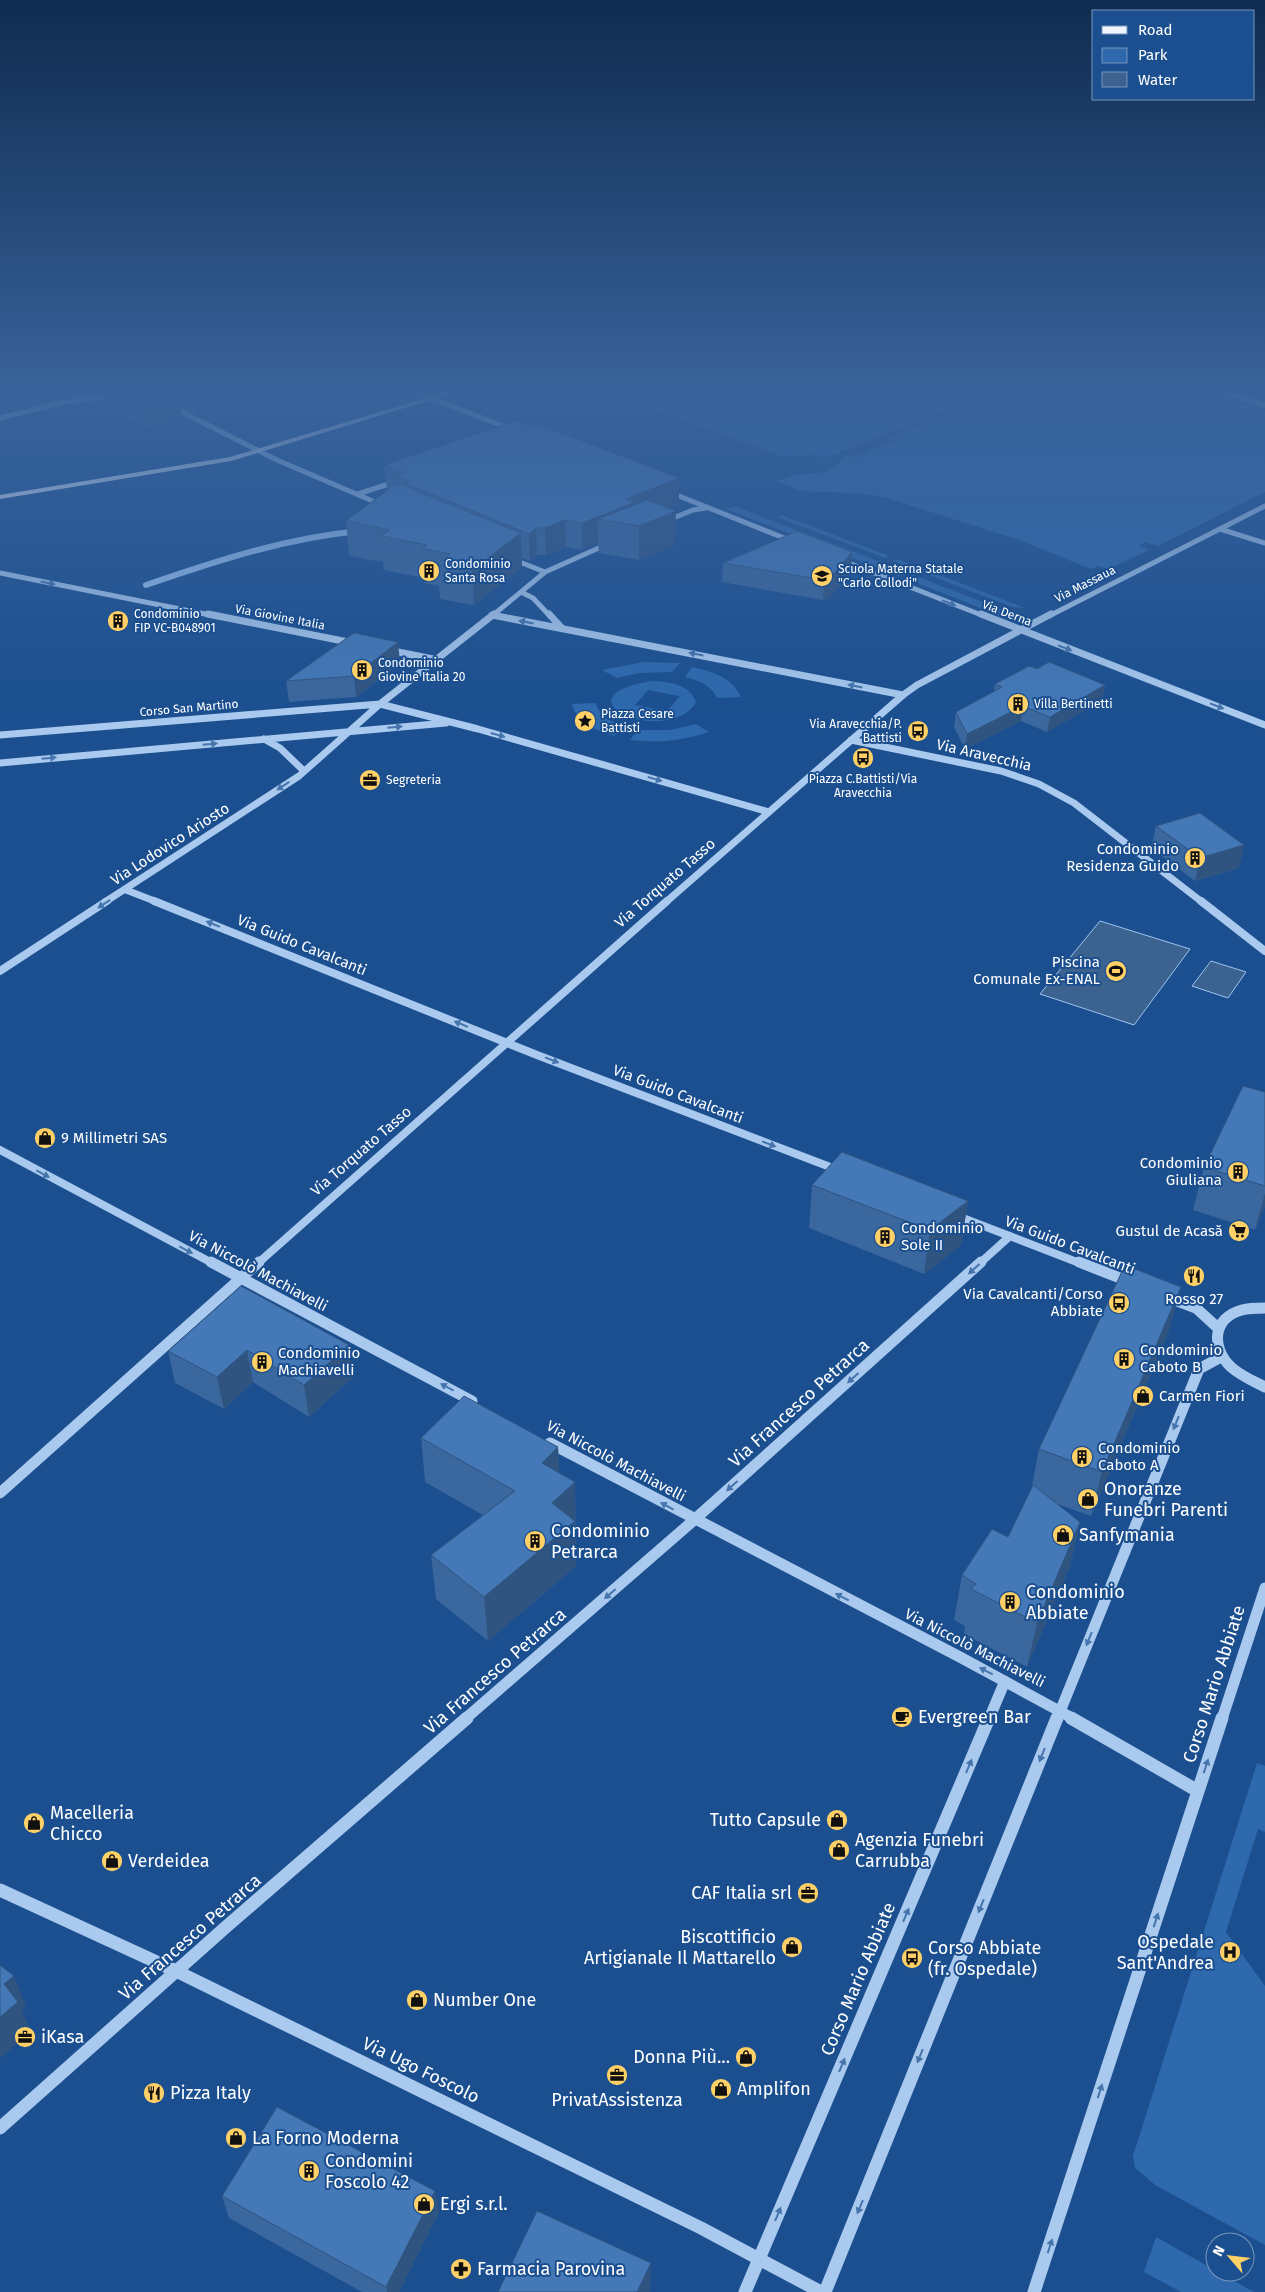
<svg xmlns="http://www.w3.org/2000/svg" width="1265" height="2292" font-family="'Fira Sans',sans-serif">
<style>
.green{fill:#2e69ad;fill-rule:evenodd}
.water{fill:#3c6290;stroke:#9cc4f0}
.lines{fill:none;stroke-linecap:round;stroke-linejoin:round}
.stream{stroke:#9cc4f0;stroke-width:6}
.minor-far4{stroke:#a9c9ee;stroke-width:5}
.minor-far3{stroke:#a9c9ee;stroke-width:7}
.minor-far2{stroke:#a9c9ee;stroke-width:8}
.minor-far1{stroke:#a9c9ee;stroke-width:11}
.minor{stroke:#a9c9ee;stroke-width:13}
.major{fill:#f0f6ff;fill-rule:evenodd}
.wall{fill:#3a679d}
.shaded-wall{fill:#305480}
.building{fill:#4478b7;stroke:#305480}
.oneway{fill:#4674ac}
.labels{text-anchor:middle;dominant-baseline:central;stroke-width:4;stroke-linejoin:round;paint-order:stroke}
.far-poi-label{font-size:12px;fill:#fff;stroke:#1b4f8f;text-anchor:start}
.far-street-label{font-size:12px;fill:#fff;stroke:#1b4f8f}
.street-label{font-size:15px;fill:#fff;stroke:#1b4f8f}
.poi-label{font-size:15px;fill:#fff;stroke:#1b4f8f;text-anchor:start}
.near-street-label{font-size:18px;fill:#fff;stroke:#1b4f8f}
.near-poi-label{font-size:18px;fill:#fff;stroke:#1b4f8f;text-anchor:start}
</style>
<rect width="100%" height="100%" fill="#1b4f8f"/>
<path class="green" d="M590,387H1005L827,457L812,455L782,456Z
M1015,387H1180L1265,411V492L1158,546L1145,542L1139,546L1149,550L1109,569L1098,566L1091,569L1019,540L884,497L852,493L801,491L777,481L794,475L826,472L839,464L841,458L848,455L855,457L894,441L886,438Z
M734,506L907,572L899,576L726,509Z
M782,515L889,556L885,558L777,517Z
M897,559L1025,608L1012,607L893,561Z
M913,575L1014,614L1006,618L907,579Z
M643,662L680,663L672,672L639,673L617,678L602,670Z
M692,667C711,671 732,677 741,697L717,698C711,685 698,680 685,677Z
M653,681C669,682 690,684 696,702C684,725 639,726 619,712C593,692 641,682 653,681ZM648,690L679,696H680L667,711L635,705Z
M595,703L603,717L623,726L614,736C596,730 577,724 572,704Z
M696,724L709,732C682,741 659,743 630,740L638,730H670Z
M1257,1763L1265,1766V1832L1258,1829L1226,1932L1265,1986V2245L1155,2185L1135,2168L1133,2156Z
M1156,2237L1254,2292H1181L1144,2272Z"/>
<path class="water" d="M1100,921L1190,949L1134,1025L1040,994Z
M1211,961L1246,972L1228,998L1192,986Z"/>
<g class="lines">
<path class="stream" d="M146,585C216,561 285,538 360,531"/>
<path class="minor-far4" d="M403,387L513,430
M1205,387L1265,405
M172,407L277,460L382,505
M0,418L64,402L112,396
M669,492L794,542
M358,494L395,482
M666,521L693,510L706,508
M1220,529L1265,543
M512,559L545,572
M841,560L984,616
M0,573L215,616
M521,592L533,598L550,616
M492,615L495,616
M492,616L545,572L610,543
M1049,616L1265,506"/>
<path class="minor-far3" d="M208,614L353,643
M549,614L561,627
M981,614L1265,725
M492,615L903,695
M388,650L438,660
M0,735L380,704L478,729L769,812
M264,739L280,748L304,771
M851,740L1001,771L1039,784L1074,803L1202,902
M0,763L446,723
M126,890L157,902
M105,902L299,776L380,704L494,614
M666,902L903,695L917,685L1051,614"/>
<path class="minor-far2" d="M154,901L537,1055L838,1170
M1201,901L1265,951
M0,971L107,901
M0,1150L214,1264
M955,1215L1082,1264
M257,1264L667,901
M979,1264L1010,1236"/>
<path class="minor-far1" d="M211,1262L472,1401
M1079,1262L1130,1282
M1167,1297L1196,1308L1218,1328
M1265,1308C1258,1308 1249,1308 1242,1310C1212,1318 1211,1348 1231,1367C1241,1376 1253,1381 1265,1387
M550,1443L958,1656L1074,1719
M0,1493L259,1262
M465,1719L694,1520L981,1262
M989,1719L1005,1681
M1057,1719L1199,1369L1221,1357
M1222,1719L1265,1588"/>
<path class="minor" d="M1071,1718L1198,1791
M0,1890L176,1971L701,2228L821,2292
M0,2128L227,1926L467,1718
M745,2292L989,1718
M825,2292L1057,1718
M1034,2292L1222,1718"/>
<path class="major" d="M463,387H474L231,461L0,499V495L230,457Z"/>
</g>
<path class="wall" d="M99,387H213L216,406L194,413L181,406L182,416L147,427L102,403Z
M384,465L679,505L669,508L675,545L639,560L599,553L598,544L582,550L566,547L546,555H537L530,561L522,558V567L474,605L440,599L439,586L424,583V578L384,570L383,562L349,556L346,521L387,490Z
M852,552L851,572L830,597L823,600L722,582L723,563Z
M400,663L356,697L289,702L286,681Z
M1037,669L1105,685L1102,700L1047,732L1021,721L965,749L954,727L956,712L994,692L995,684Z
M1156,826L1244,845L1239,868L1195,881L1151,848Z
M1265,1092V1206L1255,1230L1193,1210L1204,1167Z
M812,1185L968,1201L961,1245L924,1274L809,1228Z
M1169,1331L1091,1516L1057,1504L1080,1522L1070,1566L1027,1667L964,1634L965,1626L954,1620L962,1575L1008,1537L1031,1491L1039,1449Z
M349,1345L353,1377L309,1417L253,1382L224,1409L175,1383L168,1351Z
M421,1438L558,1447L559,1473L575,1482L576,1566L488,1641L436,1599L431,1555L483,1515L425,1482Z
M222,2196L439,2212L399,2292H362L229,2218Z"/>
<path class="shaded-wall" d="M172,387H178L182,416L147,427L142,396Z
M213,389L216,406L194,413L192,395Z
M679,478V505L635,522L598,519V544L582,550V523L626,499Z
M676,511L675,545L639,560V526Z
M565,520L566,547L546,555L545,528Z
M536,528L537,555L530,561L529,534Z
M521,533L522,567L474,605L472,570Z
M852,552L851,572L830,597L823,600L824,580Z
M398,642L400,663L356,697L354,676Z
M1105,685L1102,700L1047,732L1050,717Z
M1023,706L1021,721L965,749L967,734Z
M1244,845L1239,868L1195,881L1200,858Z
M1265,1193V1206L1255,1230Z
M968,1201L961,1245L924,1274L930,1230Z
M1181,1287L1169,1331L1091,1516L1102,1472Z
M349,1345L353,1377L309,1417L304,1385Z
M247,1350L253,1382L224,1409L217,1377Z
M558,1447L560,1491L542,1463Z
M575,1482L576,1566L488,1641L484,1597L552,1503Z
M1080,1522L1070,1566L1027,1667L1037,1623Z
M14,1976L26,2006L22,2010L31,2032L0,2058V2017L4,1984Z
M435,2191L439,2212L399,2292H387L386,2287Z
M651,2263L650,2292H637Z"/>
<path class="building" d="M125,387H172L142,396Z
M178,387H213V389L192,395L178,388Z
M516,421L535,428L542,426L679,478L626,499L635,502L582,523L565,520L545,528H536L529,534L405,483L409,481L397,476L404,473L384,465Z
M397,483L521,533L472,570L438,564L450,554L422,548L427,545L381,536L390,530L346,521Z
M647,500L676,511L639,526L598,519Z
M797,531L852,552L831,577L824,580L723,563Z
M354,633L398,642L354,676L286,681Z
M1049,662L1105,685L1050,717L1023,706L967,734L956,712L1002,687L995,684L1029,666L1037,669Z
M1200,813L1244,845L1200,858L1156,826Z
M1243,1086L1265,1092V1186L1204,1167Z
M842,1152L968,1201L930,1230L812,1185Z
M1125,1265L1181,1287L1102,1472L1039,1449Z
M241,1286L349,1345L304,1385L247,1350L217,1377L168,1351Z
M464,1396L558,1447L542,1463L575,1482L552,1503L575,1521L484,1597L431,1555L515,1491L421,1438Z
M1033,1485L1080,1522L1037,1623L971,1589L976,1584L962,1575L992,1529L1008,1537Z
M0,1965L14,1976L4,1984L18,2002L0,2017Z
M277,2107L435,2191L386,2287L222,2196Z
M537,2211L651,2263L637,2292H498Z"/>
<defs><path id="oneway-solid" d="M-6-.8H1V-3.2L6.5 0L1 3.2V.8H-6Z" transform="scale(1.25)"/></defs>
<g class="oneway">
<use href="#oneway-solid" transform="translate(48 583) rotate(11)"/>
<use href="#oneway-solid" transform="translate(949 603) rotate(21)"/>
<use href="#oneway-solid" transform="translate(526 622) rotate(-169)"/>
<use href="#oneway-solid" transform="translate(1065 648) rotate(21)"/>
<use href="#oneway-solid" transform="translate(696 654) rotate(-169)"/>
<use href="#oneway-solid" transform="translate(855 686) rotate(-169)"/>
<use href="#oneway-solid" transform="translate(1217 706) rotate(21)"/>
<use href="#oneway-solid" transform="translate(395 727) rotate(-5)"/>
<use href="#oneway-solid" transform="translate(498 735) rotate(16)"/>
<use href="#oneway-solid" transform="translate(210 744) rotate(-5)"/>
<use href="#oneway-solid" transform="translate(49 758) rotate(-5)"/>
<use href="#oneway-solid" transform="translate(655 779) rotate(16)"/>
<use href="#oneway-solid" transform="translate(283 786) rotate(147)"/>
<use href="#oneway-solid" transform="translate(104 904) rotate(147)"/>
<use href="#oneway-solid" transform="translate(213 924) rotate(-158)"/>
<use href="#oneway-solid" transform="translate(461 1024) rotate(-158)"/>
<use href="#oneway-solid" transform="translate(552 1060) rotate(21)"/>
<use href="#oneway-solid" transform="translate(769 1144) rotate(21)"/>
<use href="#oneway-solid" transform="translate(43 1174) rotate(28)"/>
<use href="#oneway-solid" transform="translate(186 1250) rotate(28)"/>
<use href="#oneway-solid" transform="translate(974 1269) rotate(138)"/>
<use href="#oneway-solid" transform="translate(853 1378) rotate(138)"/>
<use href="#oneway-solid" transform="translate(447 1387) rotate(-152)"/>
<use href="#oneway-solid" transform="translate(1176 1423) rotate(112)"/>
<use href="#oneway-solid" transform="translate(732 1486) rotate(138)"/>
<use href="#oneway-solid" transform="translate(667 1506) rotate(-152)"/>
<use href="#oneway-solid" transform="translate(610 1594) rotate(139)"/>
<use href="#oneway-solid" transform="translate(842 1597) rotate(-153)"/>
<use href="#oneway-solid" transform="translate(1089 1639) rotate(112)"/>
<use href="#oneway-solid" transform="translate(986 1671) rotate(-153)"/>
<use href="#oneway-solid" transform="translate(1042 1755) rotate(112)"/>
<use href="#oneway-solid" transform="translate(969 1766) rotate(-67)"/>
<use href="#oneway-solid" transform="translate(1206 1766) rotate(-72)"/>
<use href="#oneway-solid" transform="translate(981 1906) rotate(112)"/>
<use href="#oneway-solid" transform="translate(906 1915) rotate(-67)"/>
<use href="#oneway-solid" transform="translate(1156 1920) rotate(-72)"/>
<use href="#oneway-solid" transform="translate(920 2056) rotate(112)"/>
<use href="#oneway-solid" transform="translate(842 2065) rotate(-67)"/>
<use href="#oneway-solid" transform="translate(1100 2091) rotate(-72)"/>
<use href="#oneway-solid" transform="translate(860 2207) rotate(113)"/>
<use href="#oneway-solid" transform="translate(778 2214) rotate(-67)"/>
<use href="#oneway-solid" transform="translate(1050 2246) rotate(-72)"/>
</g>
<linearGradient id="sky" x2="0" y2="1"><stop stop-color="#0f2b4f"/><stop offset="0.55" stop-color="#39639b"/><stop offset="1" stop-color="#39639b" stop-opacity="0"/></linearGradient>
<rect width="1265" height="708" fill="url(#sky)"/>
<defs>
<g id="building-disc" transform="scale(1.125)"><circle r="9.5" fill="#ffd166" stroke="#1b4f8f"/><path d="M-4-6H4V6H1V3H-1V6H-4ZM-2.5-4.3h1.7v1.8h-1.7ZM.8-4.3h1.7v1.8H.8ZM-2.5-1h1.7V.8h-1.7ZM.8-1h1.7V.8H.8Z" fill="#111"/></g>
<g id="school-disc" transform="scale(1.125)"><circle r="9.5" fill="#ffd166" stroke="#1b4f8f"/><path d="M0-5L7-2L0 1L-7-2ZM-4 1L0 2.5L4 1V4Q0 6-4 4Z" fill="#111"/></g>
<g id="sight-disc" transform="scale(1.125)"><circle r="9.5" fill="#ffd166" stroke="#1b4f8f"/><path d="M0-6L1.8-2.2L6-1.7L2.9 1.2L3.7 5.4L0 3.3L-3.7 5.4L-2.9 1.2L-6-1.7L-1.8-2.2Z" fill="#111"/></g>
<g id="bus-disc" transform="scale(1.125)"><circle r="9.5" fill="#ffd166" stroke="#1b4f8f"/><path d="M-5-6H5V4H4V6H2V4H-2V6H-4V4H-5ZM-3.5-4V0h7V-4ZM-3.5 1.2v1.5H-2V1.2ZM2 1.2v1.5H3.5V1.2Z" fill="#111"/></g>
<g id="office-disc" transform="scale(1.125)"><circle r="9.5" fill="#ffd166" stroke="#1b4f8f"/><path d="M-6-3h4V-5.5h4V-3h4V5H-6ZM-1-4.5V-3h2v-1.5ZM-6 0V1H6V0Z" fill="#111"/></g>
<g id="stadium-disc" transform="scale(1.125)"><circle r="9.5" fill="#ffd166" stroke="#1b4f8f"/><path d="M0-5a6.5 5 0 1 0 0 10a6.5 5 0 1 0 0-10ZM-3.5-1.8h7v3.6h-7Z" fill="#111"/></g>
<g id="shop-disc" transform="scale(1.125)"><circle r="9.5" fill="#ffd166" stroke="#1b4f8f"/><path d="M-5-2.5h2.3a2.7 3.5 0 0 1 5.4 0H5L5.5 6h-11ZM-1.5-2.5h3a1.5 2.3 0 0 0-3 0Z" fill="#111"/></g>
<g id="supermarket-disc" transform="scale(1.125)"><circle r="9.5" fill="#ffd166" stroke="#1b4f8f"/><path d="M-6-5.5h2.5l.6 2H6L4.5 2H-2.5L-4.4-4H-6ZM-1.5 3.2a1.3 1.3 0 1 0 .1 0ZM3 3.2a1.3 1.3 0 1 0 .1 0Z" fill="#111"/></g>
<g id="restaurant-disc" transform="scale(1.125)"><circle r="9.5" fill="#ffd166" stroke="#1b4f8f"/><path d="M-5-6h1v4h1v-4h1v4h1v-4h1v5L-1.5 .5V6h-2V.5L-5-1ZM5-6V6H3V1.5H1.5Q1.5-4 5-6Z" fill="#111"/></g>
<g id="cafe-disc" transform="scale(1.125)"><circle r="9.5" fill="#ffd166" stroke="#1b4f8f"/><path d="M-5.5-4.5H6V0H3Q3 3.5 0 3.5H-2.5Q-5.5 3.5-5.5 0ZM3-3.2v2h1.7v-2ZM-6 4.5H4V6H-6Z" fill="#111"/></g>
<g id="hospital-disc" transform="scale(1.125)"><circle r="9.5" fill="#ffd166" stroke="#1b4f8f"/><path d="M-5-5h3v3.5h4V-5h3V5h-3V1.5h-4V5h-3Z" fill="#111"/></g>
<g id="pharmacy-disc" transform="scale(1.125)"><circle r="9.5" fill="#ffd166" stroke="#1b4f8f"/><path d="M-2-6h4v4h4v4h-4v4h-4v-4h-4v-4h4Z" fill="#111"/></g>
</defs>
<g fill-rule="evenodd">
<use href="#building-disc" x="429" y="571"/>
<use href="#school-disc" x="822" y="576"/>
<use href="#building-disc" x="118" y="621"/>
<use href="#building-disc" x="362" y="670"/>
<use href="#building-disc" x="1018" y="704"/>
<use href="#sight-disc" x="585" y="721"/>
<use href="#bus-disc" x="918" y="731"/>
<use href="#bus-disc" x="863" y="758"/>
<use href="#office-disc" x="370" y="780"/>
<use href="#building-disc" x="1195" y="858"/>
<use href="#stadium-disc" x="1116" y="971"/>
<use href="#shop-disc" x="45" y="1138"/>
<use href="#building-disc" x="1238" y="1172"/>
<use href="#supermarket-disc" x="1239" y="1231"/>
<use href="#building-disc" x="885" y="1237"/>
<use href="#restaurant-disc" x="1194" y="1276"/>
<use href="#bus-disc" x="1119" y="1303"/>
<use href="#building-disc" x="1124" y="1359"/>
<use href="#building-disc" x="262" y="1362"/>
<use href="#shop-disc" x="1143" y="1396"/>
<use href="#building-disc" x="1082" y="1457"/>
<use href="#shop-disc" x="1088" y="1499"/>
<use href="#shop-disc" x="1063" y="1535"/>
<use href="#building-disc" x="535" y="1541"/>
<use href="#building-disc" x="1010" y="1602"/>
<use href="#cafe-disc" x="902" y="1717"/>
<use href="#shop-disc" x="837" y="1820"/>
<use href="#shop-disc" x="34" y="1823"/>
<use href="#shop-disc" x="839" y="1850"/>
<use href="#shop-disc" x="112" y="1861"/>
<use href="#office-disc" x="808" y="1893"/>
<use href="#shop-disc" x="792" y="1947"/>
<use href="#hospital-disc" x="1230" y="1952"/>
<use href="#bus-disc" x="912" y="1958"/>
<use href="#shop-disc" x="417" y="2000"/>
<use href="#office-disc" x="25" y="2037"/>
<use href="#shop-disc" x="746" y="2057"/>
<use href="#office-disc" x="617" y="2075"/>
<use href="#shop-disc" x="721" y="2089"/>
<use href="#restaurant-disc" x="154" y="2093"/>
<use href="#shop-disc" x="236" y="2138"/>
<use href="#building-disc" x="309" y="2171"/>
<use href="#shop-disc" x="424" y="2204"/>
<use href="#pharmacy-disc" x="461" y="2269"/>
</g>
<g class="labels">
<g class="far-poi-label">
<text x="445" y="564">Condominio<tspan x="445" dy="14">Santa Rosa</tspan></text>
<text x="838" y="569">Scuola Materna Statale<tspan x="838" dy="14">"Carlo Collodi"</tspan></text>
<text x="134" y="614">Condominio<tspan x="134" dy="14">FIP VC-B048901</tspan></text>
<text x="378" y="663">Condominio<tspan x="378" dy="14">Giovine Italia 20</tspan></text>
<text x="1034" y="704">Villa Bertinetti</text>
<text x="601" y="714">Piazza Cesare<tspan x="601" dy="14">Battisti</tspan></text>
<text x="902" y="724" text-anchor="end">Via Aravecchia/P.<tspan x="902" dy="14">Battisti</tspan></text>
<text x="863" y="779" text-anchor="middle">Piazza C.Battisti/Via<tspan x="863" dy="14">Aravecchia</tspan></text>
<text x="386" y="780">Segreteria</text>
</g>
<g class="far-street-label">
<text transform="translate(1085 584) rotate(-27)">Via Massaua</text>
<text transform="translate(1007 613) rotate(21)">Via Derna</text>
<text transform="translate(280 617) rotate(11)">Via Giovine Italia</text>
<text transform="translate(189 708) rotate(-5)">Corso San Martino</text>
</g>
<g class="street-label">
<text transform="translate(984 755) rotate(13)">Via Aravecchia</text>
<text transform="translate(170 844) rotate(-33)">Via Lodovico Ariosto</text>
<text transform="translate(665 883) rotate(-41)">Via Torquato Tasso</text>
<text transform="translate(302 945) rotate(22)">Via Guido Cavalcanti</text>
<text transform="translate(678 1094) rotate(21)">Via Guido Cavalcanti</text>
<text transform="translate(361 1151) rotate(-41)">Via Torquato Tasso</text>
<text transform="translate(1070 1245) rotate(21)">Via Guido Cavalcanti</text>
<text transform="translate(258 1271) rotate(28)">Via Niccolò Machiavelli</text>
<text transform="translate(616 1461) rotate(28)">Via Niccolò Machiavelli</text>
<text transform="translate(975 1648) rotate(27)">Via Niccolò Machiavelli</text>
</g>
<g class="poi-label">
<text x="1179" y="849" text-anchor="end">Condominio<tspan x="1179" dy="17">Residenza Guido</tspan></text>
<text x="1100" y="962" text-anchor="end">Piscina<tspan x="1100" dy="17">Comunale Ex-ENAL</tspan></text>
<text x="61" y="1138">9 Millimetri SAS</text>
<text x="1222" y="1163" text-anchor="end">Condominio<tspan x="1222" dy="17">Giuliana</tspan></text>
<text x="901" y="1228">Condominio<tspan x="901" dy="17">Sole II</tspan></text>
<text x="1223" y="1231" text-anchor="end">Gustul de Acasă</text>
<text x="1103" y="1294" text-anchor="end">Via Cavalcanti/Corso<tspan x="1103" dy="17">Abbiate</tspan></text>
<text x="1194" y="1299" text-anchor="middle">Rosso 27</text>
<text x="1140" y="1350">Condominio<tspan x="1140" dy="17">Caboto B</tspan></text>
<text x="278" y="1353">Condominio<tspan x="278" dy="17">Machiavelli</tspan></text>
<text x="1159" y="1396">Carmen Fiori</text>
<text x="1098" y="1448">Condominio<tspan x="1098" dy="17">Caboto A</tspan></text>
</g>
<g class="near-street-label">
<text transform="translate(799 1403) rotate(-42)">Via Francesco Petrarca</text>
<text transform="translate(495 1671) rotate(-41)">Via Francesco Petrarca</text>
<text transform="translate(1214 1684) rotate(-72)">Corso Mario Abbiate</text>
<text transform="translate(190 1937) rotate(-41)">Via Francesco Petrarca</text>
<text transform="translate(858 1979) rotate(-67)">Corso Mario Abbiate</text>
<text transform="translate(421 2070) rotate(26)">Via Ugo Foscolo</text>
</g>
<g class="near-poi-label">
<text x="1104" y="1489">Onoranze<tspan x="1104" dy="21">Funebri Parenti</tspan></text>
<text x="551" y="1531">Condominio<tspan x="551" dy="21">Petrarca</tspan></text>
<text x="1079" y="1535">Sanfymania</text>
<text x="1026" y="1592">Condominio<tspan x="1026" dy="21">Abbiate</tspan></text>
<text x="918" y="1717">Evergreen Bar</text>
<text x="50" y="1813">Macelleria<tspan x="50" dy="21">Chicco</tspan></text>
<text x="821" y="1820" text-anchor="end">Tutto Capsule</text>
<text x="855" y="1840">Agenzia Funebri<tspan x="855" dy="21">Carrubba</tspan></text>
<text x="128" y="1861">Verdeidea</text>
<text x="792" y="1893" text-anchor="end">CAF Italia srl</text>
<text x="776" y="1937" text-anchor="end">Biscottificio<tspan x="776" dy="21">Artigianale Il Mattarello</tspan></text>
<text x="1214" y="1942" text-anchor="end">Ospedale<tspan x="1214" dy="21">Sant'Andrea</tspan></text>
<text x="928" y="1948">Corso Abbiate<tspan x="928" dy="21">(fr. Ospedale)</tspan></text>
<text x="433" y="2000">Number One</text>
<text x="41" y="2037">iKasa</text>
<text x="730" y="2057" text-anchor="end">Donna Più...</text>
<text x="737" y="2089">Amplifon</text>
<text x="170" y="2093">Pizza Italy</text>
<text x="617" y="2100" text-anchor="middle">PrivatAssistenza</text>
<text x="252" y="2138">La Forno Moderna</text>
<text x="325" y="2161">Condomini<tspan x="325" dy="21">Foscolo 42</tspan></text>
<text x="440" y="2204">Ergi s.r.l.</text>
<text x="477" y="2269">Farmacia Parovina</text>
</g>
</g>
<rect x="1092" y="10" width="162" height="90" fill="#1b4f8f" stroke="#7695bc"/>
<rect x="1102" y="26" width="25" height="8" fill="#f0f6ff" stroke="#7695bc"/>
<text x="1138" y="35" font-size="15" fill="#ffffff">Road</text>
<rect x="1102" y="48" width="25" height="15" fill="#2e69ad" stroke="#7695bc"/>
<text x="1138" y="60" font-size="15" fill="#ffffff">Park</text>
<rect x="1102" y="72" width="25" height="15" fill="#3c6290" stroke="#7695bc"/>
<text x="1138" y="85" font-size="15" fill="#ffffff">Water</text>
<g transform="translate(1230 2257) rotate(298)"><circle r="24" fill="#1b4f8f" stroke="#7695bc"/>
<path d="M0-4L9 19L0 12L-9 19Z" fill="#ffd166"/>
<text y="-8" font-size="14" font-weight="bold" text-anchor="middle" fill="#ffffff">N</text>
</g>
</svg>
